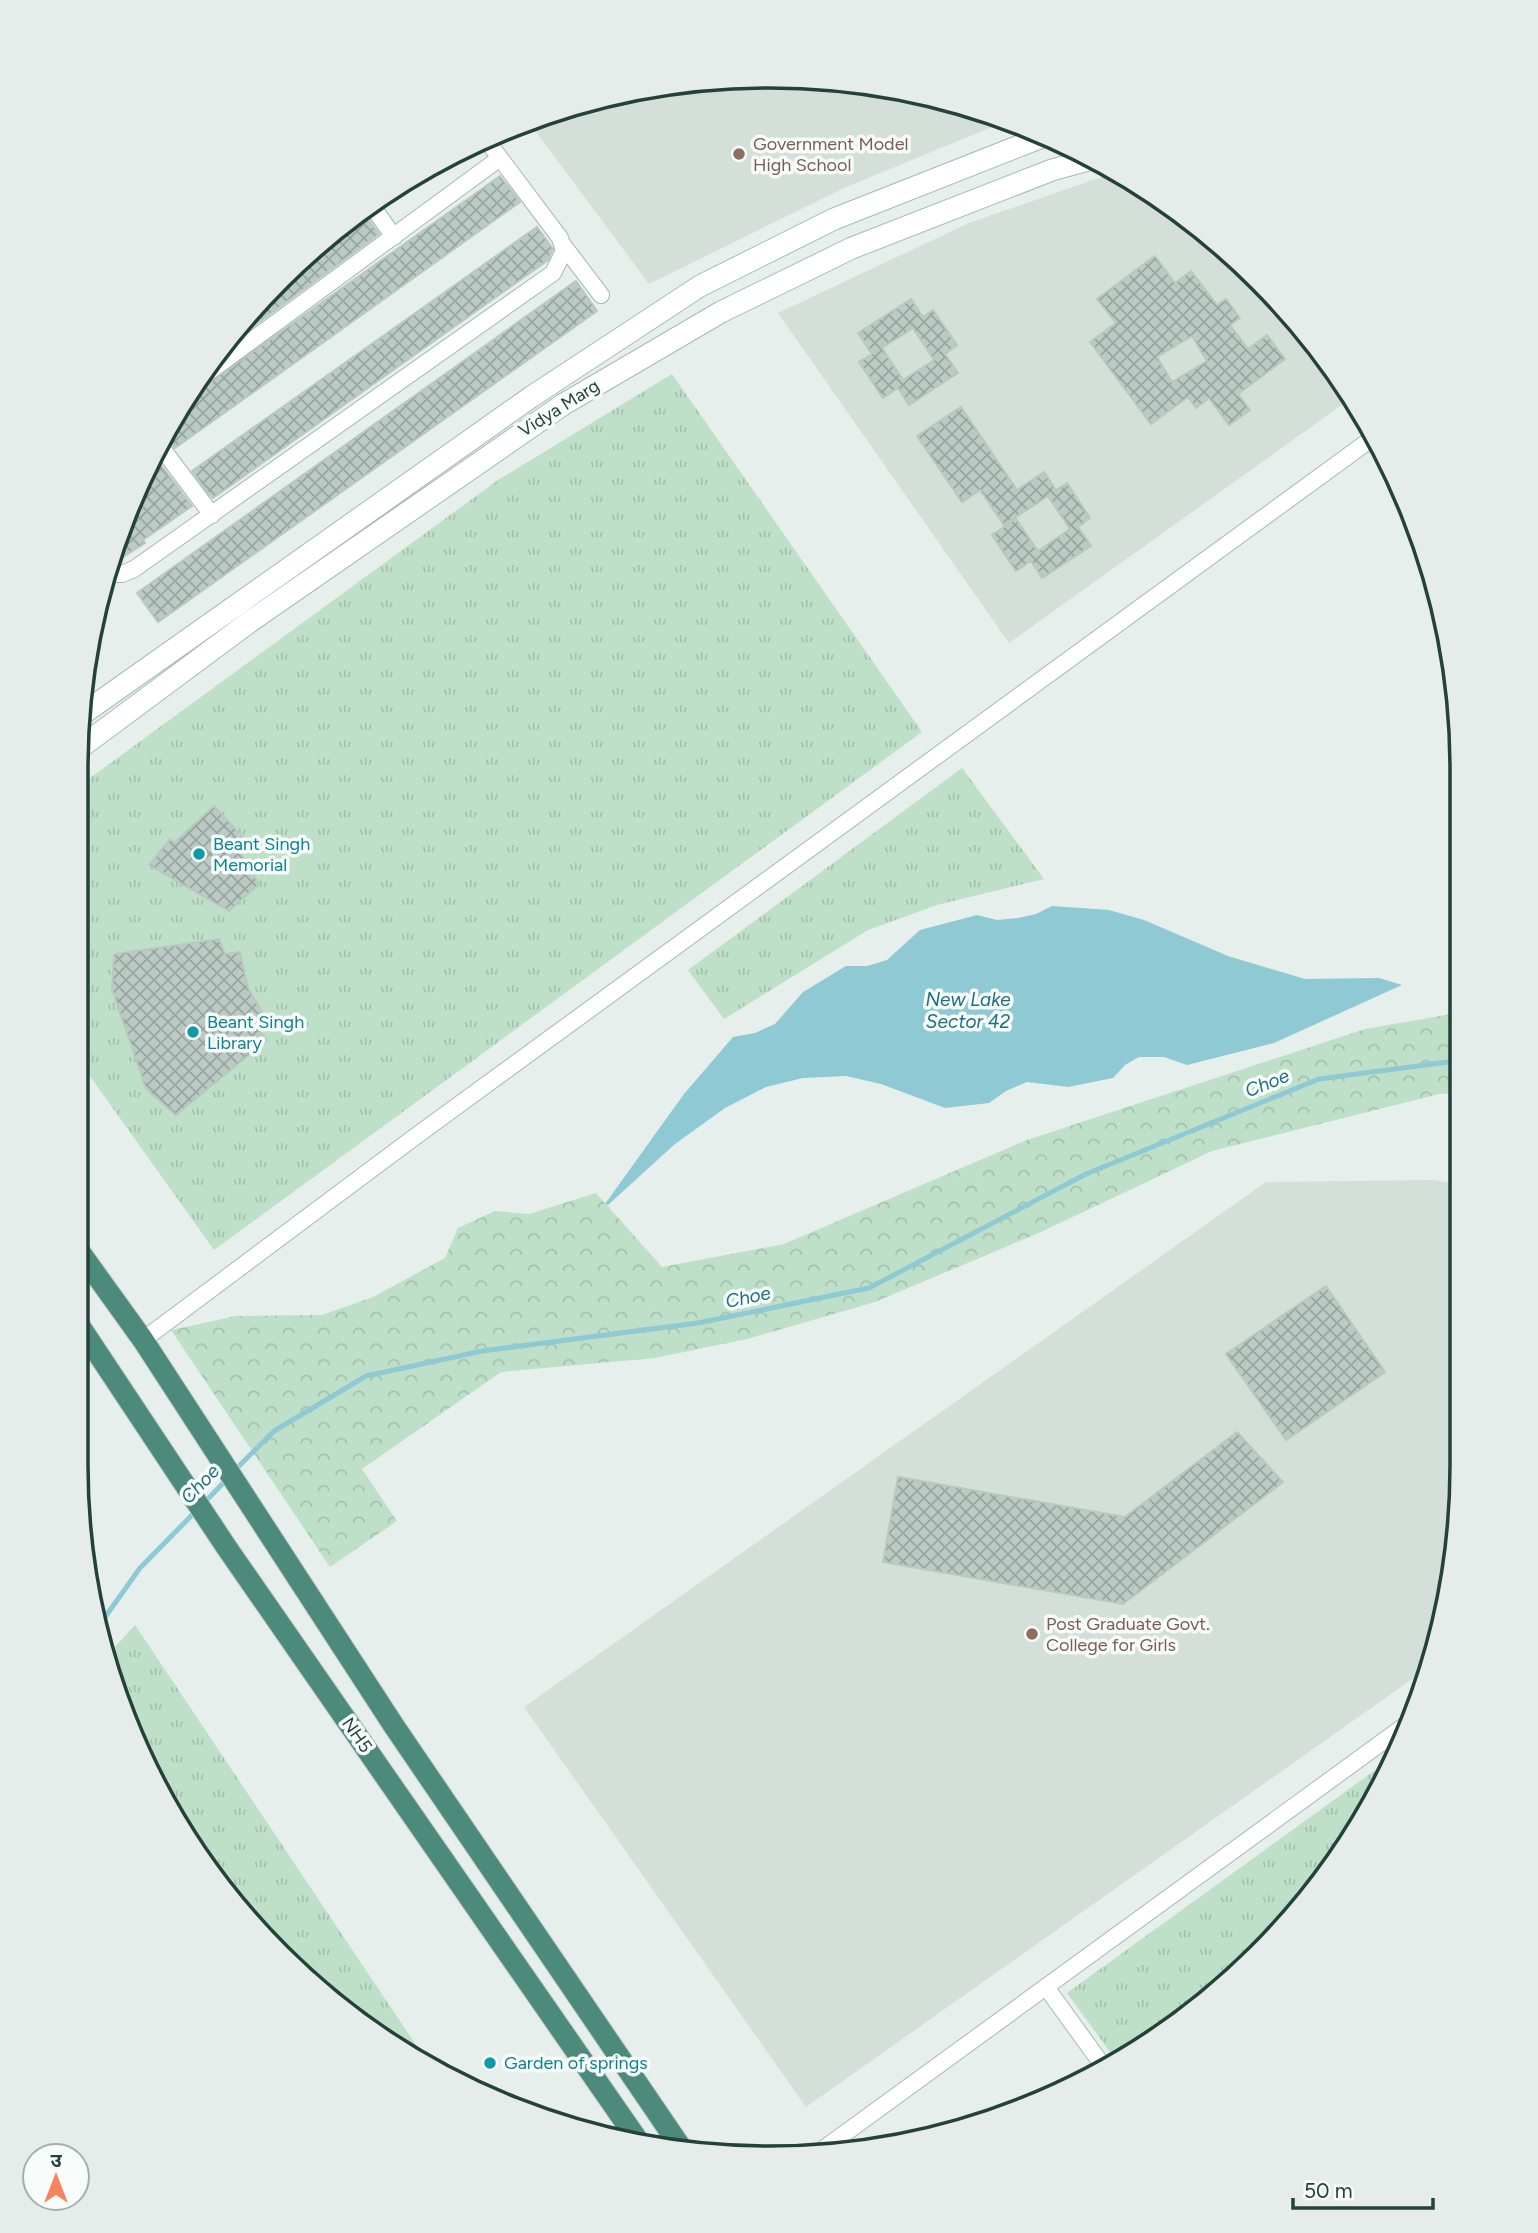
<svg xmlns="http://www.w3.org/2000/svg" width="1538" height="2233" font-family="Figtree,'Noto Sans Devanagari',sans-serif">
<style>
.built{fill:#d4dfda}
.forest{fill:url(#forest-crowns)}
.park{fill:url(#park-tufts)}
.water{fill:#8ec9d4}
.lines{fill:none;stroke-linecap:round;stroke-linejoin:round}
.stream{stroke:#8ec9d4;stroke-width:5}
.building{fill:url(#building-cross-hatch);stroke:#b8c9c2;stroke-width:2;fill-rule:evenodd}
.minor-casing{stroke:#a8b8b2;stroke-width:18}
.secondary-casing{stroke:#a4bbb3;stroke-width:23}
.trunk-casing{stroke:#c2cac8;stroke-width:23}
.minor{stroke:#fff;stroke-width:16}
.secondary{stroke:#fff;stroke-width:21}
.trunk{stroke:#4c8a7c;stroke-width:21}
.education-dot{fill:#8d6e63;stroke:#f7fbf9;stroke-width:2.5}
.culture-dot{fill:#0f9aa8;stroke:#f7fbf9;stroke-width:2.5}
.labels{text-anchor:middle;dominant-baseline:central;stroke-width:7;stroke-linejoin:round;paint-order:stroke}
.education-label{font-size:18px;fill:#785e54;stroke:#f7fbf9;text-anchor:start}
.street-label{font-size:18px;fill:#24423a;stroke:#f7fbf9}
.culture-label{font-size:18px;fill:#0d838f;stroke:#f7fbf9;text-anchor:start}
.water-label{font-size:19px;font-style:italic;fill:#1c6f80;stroke:#f7fbf9}
.rim{fill:none;stroke:#24423a;stroke-width:3.5}
</style>
<defs>
<pattern id="forest-crowns" width="20" height="18" patternUnits="userSpaceOnUse" patternTransform="scale(1.75)"><rect width="20" height="18" fill="#bfe0c8"/><path d="M2 6a3 3 0 1 1 6 0M12 15a3 3 0 1 1 6 0" fill="none" stroke="#a4c1ad"/></pattern>
<pattern id="park-tufts" width="24" height="20" patternUnits="userSpaceOnUse" patternTransform="scale(1.75)"><rect width="24" height="20" fill="#bfe0c8"/><path d="M3 7l-1-3M5 7V3M7 7l1-3M15 17l-1-3M17 17v-4M19 17l1-3" fill="none" stroke="#a4c1ad"/></pattern>
<pattern id="building-cross-hatch" width="8" height="8" patternUnits="userSpaceOnUse" patternTransform="scale(1.75)"><rect width="8" height="8" fill="#bbcac4"/><path d="M0 0l8 8M0 8l8-8" fill="none" stroke="#98a6a0"/></pattern>
</defs>
<rect width="100%" height="100%" fill="#e6efeb"/>
<path class="built" d="M769,75L904,89L1009,120L844,188L649,284L528,121L633,89Z
M1116,172L1154,192L1259,278L1346,383L1353,397L1009,643L778,313L969,223Z
M1434,1180L1463,1185V1464L1449,1599L1425,1670L806,2107L524,1707L1266,1182Z"/>
<path class="forest" d="M1463,1012V1093L1439,1094L1212,1151L1041,1232L875,1302L747,1339L655,1358L501,1372L362,1469L397,1521L330,1567L171,1330L236,1316L322,1315L373,1297L445,1258L458,1228L495,1211L529,1214L596,1193L662,1267L784,1244L1027,1140L1365,1029Z"/>
<path class="park" d="M672,374L922,732L214,1250L77,1058L75,789L498,480Z
M962,768L1044,879L937,905L868,930L724,1019L688,970Z
M135,1625L426,2060L346,2014L278,1954L192,1850L112,1687L105,1658Z
M1396,1755L1391,1771L1346,1850L1260,1954L1118,2063L1067,1993Z"/>
<path class="water" d="M1052,906L1109,910L1144,920L1228,956L1305,979L1379,978L1402,985L1274,1043L1187,1065L1164,1057H1139L1125,1065L1113,1078L1068,1087L1027,1082L1006,1091L989,1103L945,1108L881,1084L846,1076L803,1078L766,1087L725,1108L675,1144L608,1205L605,1204L684,1094L733,1037L755,1033L775,1024L803,992L846,966H867L887,960L920,930L977,915L997,920L1018,918L1036,914Z"/>
<g class="lines">
<path class="stream" d="M234,1471L274,1431L366,1376L482,1351L698,1323L869,1288L1086,1174L1319,1079L1463,1060
M203,1504L228,1478
M98,1627L140,1568L196,1511"/>
</g>
<path class="building" d="M500,176L520,202L175,448L164,435L186,399Z
M362,210L379,234L213,356L278,279Z
M537,227L553,249L548,260L213,498L209,494L192,471Z
M1155,256L1175,283L1191,271L1217,305L1226,299L1240,318L1230,325L1248,349L1267,335L1285,359L1238,394L1250,410L1229,425L1209,398L1196,408L1188,397L1151,424L1090,342L1116,323L1097,299ZM1192,336L1207,361L1172,382L1157,357Z
M576,281L597,311L158,622L137,593Z
M911,299L923,317L933,310L957,345L945,354L958,373L909,405L898,388L883,398L859,362L872,354L858,333ZM913,328L934,360L903,380L882,348Z
M961,407L1017,490L1044,472L1056,490L1067,483L1090,518L1078,527L1091,546L1042,578L1031,561L1016,571L992,535L1016,519L1038,551L1070,529L1048,496L1004,525L980,490L962,502L917,436Z
M152,453L192,506L143,540L145,543L112,564Z
M214,806L242,836L235,844L259,884L229,911L149,865L170,839L174,843Z
M219,939L225,954L240,952L248,988L264,1015L253,1023L267,1040L176,1115L146,1089L112,989L114,954Z
M1326,1286L1385,1372L1286,1440L1226,1354Z
M1237,1432L1283,1482L1123,1604L883,1562L898,1477L1125,1517Z"/>
<g class="lines">
<g class="minor-casing">
<path id="minor" d="M370,203L394,237
M563,245L601,295
M198,380L500,158
M158,443L212,515
M109,574H122L134,569L553,273L564,251L560,238L485,138
M143,1340L416,1136L1374,437
M1046,1987L1106,2070
M822,2150L1407,1724"/>
</g>
<g class="secondary-casing">
<path id="secondary" d="M81,715L531,397L700,286L834,219L1047,135
M77,750L248,623L564,404L721,312L852,248L1052,170L1092,159"/>
</g>
<g class="trunk-casing">
<path id="trunk" d="M79,1251L143,1340L394,1726L682,2149
M79,1325L227,1548L639,2142"/>
</g>
<use href="#minor" class="minor"/>
<use href="#secondary" class="secondary"/>
<use href="#trunk" class="trunk"/>
</g>
<g class="education-dot">
<circle cx="739" cy="154" r="7"/>
<circle cx="1032" cy="1634" r="7"/>
</g>
<g class="culture-dot">
<circle cx="199" cy="854" r="7"/>
<circle cx="193" cy="1032" r="7"/>
<circle cx="490" cy="2063" r="7"/>
</g>
<g class="labels">
<g class="education-label">
<text x="753" y="144">Government Model<tspan x="753" dy="21">High School</tspan></text>
<text x="1046" y="1624">Post Graduate Govt.<tspan x="1046" dy="21">College for Girls</tspan></text>
</g>
<g class="street-label">
<text transform="translate(559 408) rotate(-32)">Vidya Marg</text>
<text transform="translate(357 1735) rotate(55)">NH5</text>
</g>
<g class="culture-label">
<text x="213" y="844">Beant Singh<tspan x="213" dy="21">Memorial</tspan></text>
<text x="207" y="1022">Beant Singh<tspan x="207" dy="21">Library</tspan></text>
<text x="504" y="2063">Garden of springs</text>
</g>
<g class="water-label">
<text x="968" y="999">New Lake<tspan x="968" dy="22">Sector 42</tspan></text>
<text transform="translate(1267 1083) rotate(-22)">Choe</text>
<text transform="translate(748 1297) rotate(-12)">Choe</text>
<text transform="translate(200 1484) rotate(-46)">Choe</text>
</g>
</g>
<path d="M0 0H1538V2233H0ZM769 88H769A681 681 0 0 1 1450 769V1465A681 681 0 0 1 769 2146H769A681 681 0 0 1 88 1465V769A681 681 0 0 1 769 88Z" fill="#e6ecea" fill-rule="evenodd"/>
<path class="rim" d="M769 88H769A681 681 0 0 1 1450 769V1465A681 681 0 0 1 769 2146H769A681 681 0 0 1 88 1465V769A681 681 0 0 1 769 88Z"/>
<g transform="translate(56 2177)"><circle r="33" fill="#f7fbf9" stroke="#a3b1ad" stroke-width="2"/>
<path d="M0-5L12 26L0 18L-12 26Z" fill="#f4845f"/>
<text y="-10" font-size="19" font-weight="bold" text-anchor="middle" fill="#24423a">उ</text>
</g>
<path d="M1293 2198v10h140v-10" fill="none" stroke="#24423a" stroke-width="3.5"/>
<text x="1304" y="2198" font-size="21" fill="#24423a" stroke="#f7fbf9" stroke-width="5" paint-order="stroke">50 m</text>
</svg>
